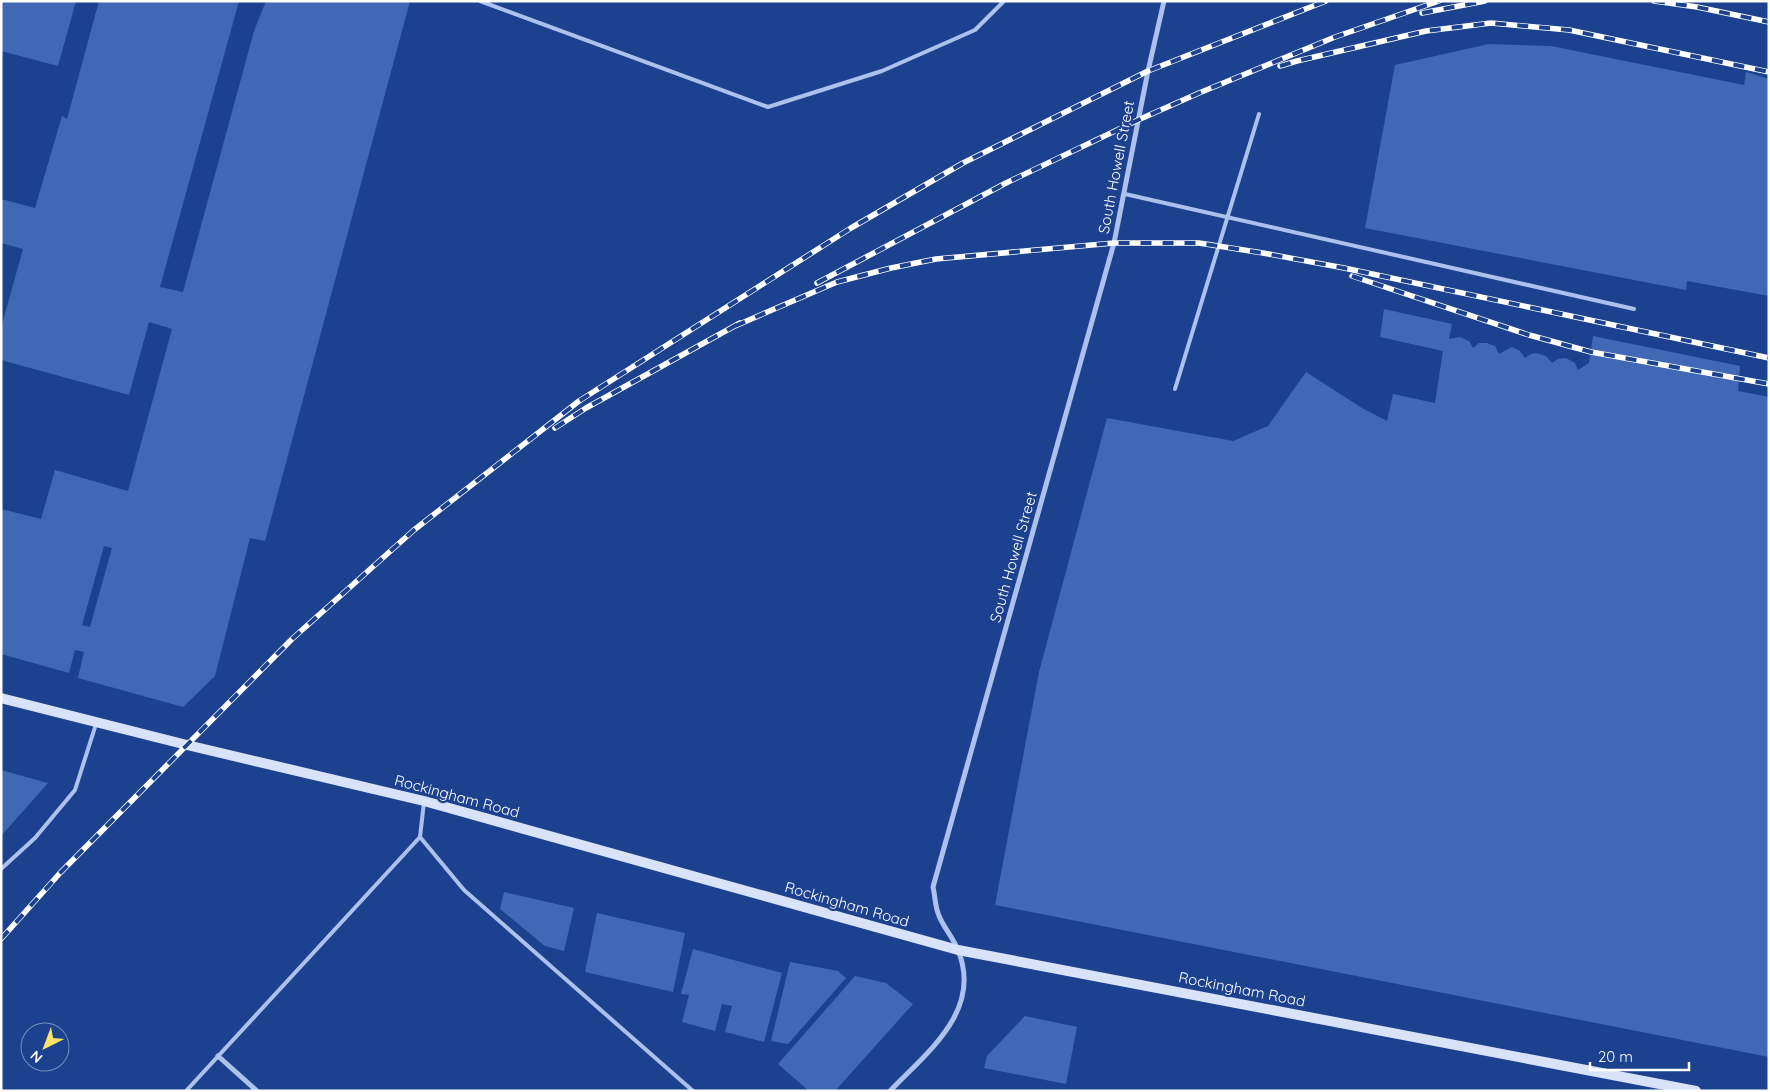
<svg xmlns="http://www.w3.org/2000/svg" width="1770" height="1092" font-family="Quicksand,sans-serif">
<style>
.building{fill:#4068b5;fill-rule:evenodd}
.lines{fill:none;stroke-linecap:round;stroke-linejoin:round}
.lane{stroke:#abc2ee;stroke-width:4}
.street{stroke:#abc2ee;stroke-width:5}
.secondary{stroke:#d8e3fa;stroke-width:10}
.rail-casing{stroke:#fff;stroke-width:5.5}
.rail{stroke:#1c428f;stroke-width:4;stroke-dasharray:11;stroke-linecap:butt}
.labels{text-anchor:middle;dominant-baseline:central;stroke-width:4.5;stroke-linejoin:round;paint-order:stroke}
.street-label{font-size:15px;fill:#fff;stroke:#1c428f}
</style>
<rect width="100%" height="100%" fill="#1c428f"/>
<path class="building" d="M1,1H76L58,66L1,51Z
M99,1H239L160,287L183,292L254,31L266,1H410L265,541L250,538L215,676L183,707L78,678L84,652L75,650L69,673L1,654V509L41,519L55,470L128,491L172,329L149,322L129,395L1,360V328L23,249L1,243V199L35,208L62,116L67,119ZM104,546L112,548L90,627L82,625Z
M1489,44L1551,46L1744,85L1746,72L1769,79V296L1687,281L1686,290L1365,228L1395,65Z
M1384,309L1452,324L1449,339L1460,337L1469,341L1473,348L1479,343H1487L1495,346L1499,354L1512,347L1520,351L1525,358L1531,354L1536,353L1546,356L1552,363L1558,359L1566,358L1575,363L1578,370L1589,363L1593,336L1740,366L1738,391L1769,397V1057L995,905L1039,672L1107,418L1233,441L1268,426L1306,372L1362,408L1387,421L1393,394L1435,403L1443,351L1380,337Z
M1,770L48,783L1,836Z
M504,892L574,908L564,951L545,946L500,909Z
M597,913L685,933L673,992L585,972Z
M693,949L782,973L764,1042L725,1032L732,1006L722,1004L715,1031L682,1022L689,995L681,994Z
M790,962L838,971L846,978L788,1044L771,1041Z
M855,976L886,983L913,1004L835,1091H809L778,1064Z
M1025,1016L1077,1027L1066,1084L984,1068L987,1056Z"/>
<g class="lines">
<path class="lane" d="M480,1L768,107L882,71L975,30L1004,1
M1125,194L1634,309
M1175,389L1259,114
M420,837L464,890L693,1091
M1,869L35,838L75,790L96,724
M186,1091L420,837L424,802"/>
<path class="street" d="M218,1056L257,1091
M890,1091C927,1052 983,1011 958,950C953,937 942,926 938,913C935,905 935,895 933,887L1114,243L1148,71L1164,1"/>
<path class="secondary" d="M1,698L187,745L424,801L958,950L1696,1091"/>
<g class="rail-casing">
<path id="rail" d="M1654,1L1697,7L1769,22
M1422,13L1485,1
M1280,66L1297,61L1426,31L1491,23L1569,30L1769,72
M1352,276L1529,335L1591,352L1769,384
M817,283L1006,183L1138,120L1199,93L1335,37L1439,1
M735,326L837,282L891,268L936,259L1114,243H1199L1263,253L1344,268L1769,358
M555,428L586,408L740,323
M1,939L60,873L292,639L414,530L579,401L851,228L963,163L1148,71L1326,1"/>
</g>
<use href="#rail" class="rail"/>
</g>
<g class="labels">
<g class="street-label">
<text transform="translate(1116 167) rotate(-79)">South Howell Street</text>
<text transform="translate(1013 557) rotate(-74)">South Howell Street</text>
<text transform="translate(457 796) rotate(15)">Rockingham Road</text>
<text transform="translate(847 904) rotate(16)">Rockingham Road</text>
<text transform="translate(1242 989) rotate(11)">Rockingham Road</text>
</g>
</g>
<rect width="1770" height="1092" fill="none" stroke="#ffffff" stroke-width="5"/>
<g transform="translate(45 1047) rotate(222)"><circle r="24" fill="#1c428f" stroke="#778ebc"/>
<path d="M0-4L9 19L0 12L-9 19Z" fill="#fee369"/>
<text y="-8" font-size="14" font-weight="bold" text-anchor="middle" fill="#ffffff">N</text>
</g>
<path d="M1590 1062v8h99v-8" fill="none" stroke="#ffffff" stroke-width="2.5"/>
<text x="1598" y="1062" font-size="15" fill="#ffffff" stroke="#1c428f" stroke-width="4" paint-order="stroke">20 m</text>
</svg>
